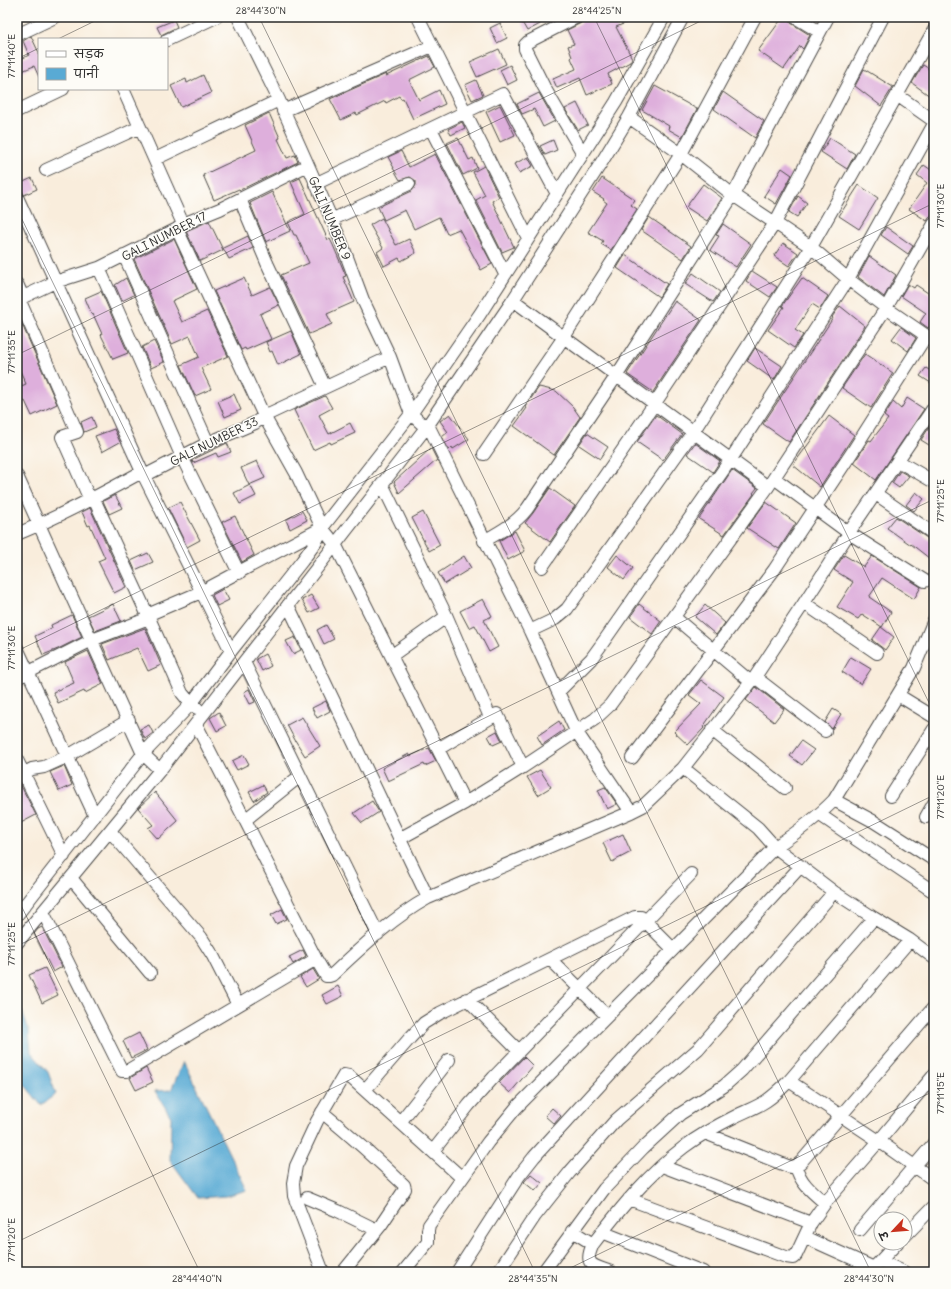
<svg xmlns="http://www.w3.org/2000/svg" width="951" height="1289" font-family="Delius,'Playpen Sans Deva',sans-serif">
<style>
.water{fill:#59aad4;stroke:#426a80}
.building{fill:#deafdc}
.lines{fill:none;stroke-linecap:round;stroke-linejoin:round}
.minor-casing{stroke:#4a4846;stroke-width:14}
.minor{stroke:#fff;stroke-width:12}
.ticks{fill:none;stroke:#2b2b2b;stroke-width:1;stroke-opacity:0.45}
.labels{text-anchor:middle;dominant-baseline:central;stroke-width:3;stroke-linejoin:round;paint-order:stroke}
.street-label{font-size:12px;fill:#2b2b2b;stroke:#fdfcf7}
.neatline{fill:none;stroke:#2b2b2b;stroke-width:1.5}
.ticks-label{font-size:10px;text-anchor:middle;fill:#2b2b2b}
</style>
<rect width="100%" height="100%" fill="#fdfcf7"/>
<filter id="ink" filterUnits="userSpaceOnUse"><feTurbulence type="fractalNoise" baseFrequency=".025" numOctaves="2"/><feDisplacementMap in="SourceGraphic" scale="8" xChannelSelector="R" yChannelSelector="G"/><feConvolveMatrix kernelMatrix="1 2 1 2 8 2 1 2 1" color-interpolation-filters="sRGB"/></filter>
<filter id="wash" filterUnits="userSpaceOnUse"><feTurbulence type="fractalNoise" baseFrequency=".012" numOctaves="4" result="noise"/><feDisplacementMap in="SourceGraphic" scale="16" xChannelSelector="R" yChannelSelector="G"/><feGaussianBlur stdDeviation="0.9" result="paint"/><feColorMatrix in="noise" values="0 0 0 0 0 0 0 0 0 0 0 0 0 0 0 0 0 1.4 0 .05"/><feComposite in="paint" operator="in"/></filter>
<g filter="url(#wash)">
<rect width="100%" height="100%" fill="#f9eddc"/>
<path class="water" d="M17,997L29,1030L31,1052L48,1072L56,1094L41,1105L24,1084L17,1087Z
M184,1061L247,1190L226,1196L198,1198L170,1160L171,1117L155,1091L171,1090Z"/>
<g id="blocks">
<path class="building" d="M519,17H537L540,24L527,31Z
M584,17H640L616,27L632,58L630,62L608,74L612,84L587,95L580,78L557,88L553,79L576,69L571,58L572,57L568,46L574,44L567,30L581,23Z
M783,17H788L791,23L810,35L803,49L800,46L784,69L758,51Z
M174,20L177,27L161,35L157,27Z
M500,23L507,38L497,43L490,28Z
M31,36L38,51H39V77L34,66L22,71L17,61L29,55L23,41Z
M499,49L506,64L477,77L470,62Z
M429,56L435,67L409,80L419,100L439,90L445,104L413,119L403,98L401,99L399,96L386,103L385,101L357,115L356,113L341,120L330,99L386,74V76Z
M510,65L517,80L507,85L500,70Z
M923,65L934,72V99L912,83Z
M864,69L893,87L881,106L855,86Z
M203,75L211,93L181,107L171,86L186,79L187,83Z
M476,80L483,95L472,100L465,85Z
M655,86L697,109L682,137L668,129L669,126L642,110Z
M723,92L764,121L755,138L714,109Z
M539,93L555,121L543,127L534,109L522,114L517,104Z
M577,103L588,125L578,130L565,109Z
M500,105L515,135L500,142L486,112Z
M269,113L280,138L278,139L287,158L295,155L298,162L240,190L239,189L214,200L203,175L256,150L245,125Z
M462,122L465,128L451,135L448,129Z
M458,138L469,160L473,158L477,168L463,175L447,143Z
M830,138L855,154L847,169L821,152Z
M553,140L557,150L545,155L540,146Z
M401,151L409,167L435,154L492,264L481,270L459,229L447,234L439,217L414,229L405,210L384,220L378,207L412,191L416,185V181L410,177L400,180L393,168H394L388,157Z
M528,157L533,166L519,173L514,164Z
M924,165L934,172V211L927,221L909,209L927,183L917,175Z
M484,166L499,197L492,201L514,247L502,252L476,200L485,195L473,172Z
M782,168L792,175L776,204L764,196Z
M32,178L37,189L24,195L22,191L18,190L17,185Z
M300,178L328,240L330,239L333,245L346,276L343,277L354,302L327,314L332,324L309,334L281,275L309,263L296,235H294L288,222L305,214L291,182Z
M602,178L635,200L631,205L637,209L611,250L601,244L603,241L588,232L607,203L603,200L604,199L593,192Z
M703,184L722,198L707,221L686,207Z
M859,185L878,198L859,229L839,216Z
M272,192L290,231L266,242L250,203Z
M798,196L807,203L797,217L789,212Z
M649,217L691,246L683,259L641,230Z
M382,218L396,245L409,239L416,253L401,261L399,258L384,266L377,252L383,248L370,225Z
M209,221L223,250L200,261L186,231Z
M723,224L751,244L736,267L710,250L719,236L716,235Z
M886,227L913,246L908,254L881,235Z
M248,236L253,248L229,259L223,248Z
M174,239L197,289L172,301L182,322L207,311L228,356L201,368L211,389L195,396L181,365L199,357L190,336L172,344L134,259Z
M783,243L798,253L789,266L774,256Z
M625,255L667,284L659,297L617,268Z
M869,256L896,275L884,297L858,277Z
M752,271L777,287L770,297L746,281Z
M693,273L720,292L713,302L685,284Z
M126,278L134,295L122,301L115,285Z
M244,278L252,295L270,287L279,305L260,314L271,339L246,350L245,348L241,350L214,291Z
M802,278L828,296L820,309L812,304L795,330L803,335L794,348L768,330L784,307L782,306Z
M908,284L914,288L916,285L934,297V320L928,328L920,322L926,313L901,296Z
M101,291L128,353L113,359L101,335L102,334L93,314L92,315L85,298Z
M675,301L701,320L653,392L627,374Z
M840,306L865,326L789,442L763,424L833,318L832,317Z
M17,313L57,404L32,416L25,401L22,402L17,391V388L26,384L17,364Z
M901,327L916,338L908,351L892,339Z
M291,331L301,354L278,365L272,351L270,352L266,342Z
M154,341L164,362L151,368L142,347Z
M755,348L782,366L774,380L747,361Z
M865,354L893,373L871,408L842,388Z
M926,368L934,373V385L920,376Z
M539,387L556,391L573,407L580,417L554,455L514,426L527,408L525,407Z
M234,394L241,410L225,417L218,401Z
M325,396L332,408L319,415L329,434L350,423L355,433L331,444L330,442L313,450L294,410Z
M907,398L924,409L876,480L854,463L869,440L871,441L888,419L884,416L893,402L901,409Z
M450,414L469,439L453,449L452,447L449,450L442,437L448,432L440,421Z
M656,415L682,434L663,460L637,442Z
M829,416L854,435L820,487L793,465Z
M92,417L96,427L84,432L81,422Z
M934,420V448L921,440Z
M114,429L120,442L102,452L95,436Z
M587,433L608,447L600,459L579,445Z
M227,443L231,452L218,457L216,453L193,463L192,460Z
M695,443L720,461L713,472L687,454Z
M431,448L437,460L399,493L394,482Z
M257,461L265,478L249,485L241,468Z
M732,470L757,488L753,493L754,494L724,535L699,519Z
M900,471L909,476L899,488L892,483Z
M250,485L256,496L240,504L234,493Z
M550,488L575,506L550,542L525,523L533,513Z
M916,492L924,499L914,511L906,505Z
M115,495L122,508L109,514L103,501Z
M180,502L200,540L187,547L168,508Z
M766,502L796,523L779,549L747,528Z
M90,508L126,587L114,593L98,561L105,558L90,525L88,526L82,512Z
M302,511L307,520L290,529L286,520Z
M423,512L440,545L429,551L412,518Z
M235,516L254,555L242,562L222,522Z
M896,517L930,540L934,541V562L911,544V545L887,528Z
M515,531L525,551L508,560L499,541Z
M148,553L153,562L135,570L131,561Z
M617,555L633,568L624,580L608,567Z
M844,555L864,567L872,556L921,587L914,599L882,578L869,597L891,612L882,627L862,614L858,619L837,607L853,582L834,570Z
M464,556L471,568L445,584L438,573Z
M223,589L229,600L217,606L212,595Z
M311,595L319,608L309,613L302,600Z
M483,599L492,616L484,620L498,647L489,652L475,625L469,628L460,611Z
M113,604L121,621L95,631L88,616Z
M639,604L661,621L652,634L630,617Z
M705,605L725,623L716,635L695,617Z
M72,615L82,637L58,649L43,655L35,636L52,628L51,625Z
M326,625L334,639L324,644L317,630Z
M881,627L894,637L885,650L872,640Z
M145,628L161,665L148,671L137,648L109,660L102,644Z
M295,637L301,650L293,654L286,641Z
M88,651L103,684L85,693L84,691L58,703L53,692L74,683L65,662Z
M265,654L271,666L262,671L256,659Z
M851,657L871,669L861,684L842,672Z
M701,680L724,697L703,727L704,728L688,745L674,732L701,704L689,695Z
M756,687L784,709L774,722L746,700Z
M249,689L255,702L250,704L244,692Z
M326,701L330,711L317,718L312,708Z
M833,709L841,714L832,729L825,722Z
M219,712L226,726L217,731L210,718Z
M302,717L320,746L305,756L295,740L287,725Z
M559,721L564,730L542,745L537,736Z
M149,725L153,733L145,739L140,729Z
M497,731L502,741L493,745L488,736Z
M801,741L814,750L802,765L790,756Z
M429,748L436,761L425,766L424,764L388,781L382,768L409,754L410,756Z
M244,755L249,764L237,770L232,761Z
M64,766L72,785L59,791L50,772Z
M540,770L551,787L538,795L527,777Z
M17,784H20L36,815L17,825Z
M263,785L267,792L254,801L249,792Z
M605,787L617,804L607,809L598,790Z
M155,792L178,821L158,839L148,828L153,825L138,808Z
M372,801L379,812L362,823L354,813Z
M623,834L631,852L612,862L603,843Z
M282,909L287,919L276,924L271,915Z
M42,927L62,967L53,972L34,934L38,929Z
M303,950L306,956L293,964L289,957Z
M45,968L58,995L42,1003L29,975Z
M313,969L319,979L306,987L300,977Z
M338,986L343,996L327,1004L322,995Z
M139,1033L147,1050L131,1058L123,1041Z
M524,1057L533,1066L510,1093L499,1083Z
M146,1068L153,1082L136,1090L130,1078Z
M552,1108L561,1116L554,1124L545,1116Z
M531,1174L542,1183L535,1191L524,1182Z"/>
</g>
</g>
<g filter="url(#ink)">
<use href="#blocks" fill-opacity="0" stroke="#4a4846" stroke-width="1"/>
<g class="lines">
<g class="minor-casing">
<path id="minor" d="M238,17L279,100L308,165L341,241L363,300L390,357L411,414L421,423L428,425L530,631L576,731L631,812L643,806L683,768L758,828L775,847L834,892L874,918L910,940L934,958
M418,17L528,238
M577,17L528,42L525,45V49L544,87L582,152
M795,17L820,32
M17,35L55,17
M167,40L216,17
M123,89L183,224
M897,95L934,121
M17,111L63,89
M283,111L432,46
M629,117L681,154L733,195L811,247L848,279L886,308L934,224
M431,129L505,274
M155,159L279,100
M46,170L140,127
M315,184L503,94L557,194
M17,197L144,476L231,651
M240,199L267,263L325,387
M331,220L409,184
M177,229L264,416L296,473L322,528L335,544L465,803
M124,255L208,443
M99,268L182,457L239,573
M17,284L23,297
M19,299L77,432L62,437L87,493L94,499L149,618L182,693L191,704L197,708
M17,300L55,282L99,268L177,229L183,224L220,209L308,165
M513,300L768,487
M484,454L564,337L681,154L755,17
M898,461L934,482
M17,476L143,754L160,770
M774,478L849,533L925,581
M382,484L446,615L443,619L391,656
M876,494L934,534
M17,534C59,517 98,496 138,474L144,476L208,443L255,423L264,416L390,357
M484,541C500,532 515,524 527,509L617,375L733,195L828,17
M542,567L655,403L775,223L883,17
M804,603L877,653
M288,605L428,898
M446,615L490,717
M674,617L751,682
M530,631L555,619L567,609L693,432L811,247L934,30
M17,648L95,816
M244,662L378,934
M755,677L825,731
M17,678L92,640L149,618L152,613L201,592L322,528
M558,692L591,659L604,641L731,459L848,279L934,124
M898,695L934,717
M196,724L316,959L326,976H329L332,975C362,947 392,918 428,898L631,812
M712,730L785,788
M438,749L497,714L523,767
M632,758L774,570L851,454L926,336
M17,760L64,856
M683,768L755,677L804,603L854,525L934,407
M17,777L32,769L44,767L66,757L129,720
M891,796L934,729
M834,800L873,821L934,860
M820,815L931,890
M926,817L934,803
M245,820L300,776
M110,831L201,937L213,956L238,1005
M399,839L465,803L523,767L595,719L610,705L768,487L886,308L934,341
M71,878L150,973
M43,912L122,1071H127L316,959
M17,915L143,754L191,704L231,651L302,561L316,542L322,528L411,414L480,314L616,102L664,17
M17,943L160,770L428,425L513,300L603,160L629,117L683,17
M550,959L607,1016
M467,999L519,1051
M789,1081L879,1141L934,1180
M365,1090L410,1038L424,1023L440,1013L635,917H641L673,949
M322,1112C350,1135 377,1159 404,1185L405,1189L381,1225L343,1272
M401,1121L449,1060
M705,1133L790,1167L796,1166L801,1162L934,1007
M433,1151L469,1105L494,1077L691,874
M662,1166L811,1223
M796,1166C800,1183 812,1192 825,1203
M307,1198L338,1211L377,1230
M629,1199L786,1257L793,1258L796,1255L811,1223L825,1203L879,1141L934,1075
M860,1230L934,1143
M572,1231L593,1244C620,1209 648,1174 684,1147C700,1135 718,1125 736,1116C746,1111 757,1107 766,1101C775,1095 782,1088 789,1081L910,940
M602,1232L703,1272
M905,1236L934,1206
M805,1237L874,1268
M593,1244C583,1266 593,1265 611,1272
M880,1261L904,1272
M323,1272L294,1196L293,1183L296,1166L317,1121L344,1075L349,1076L462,1178
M403,1272L428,1242V1230L429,1225L488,1142L516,1108L775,847C796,833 816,819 834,800L914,668L934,620
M457,1272L519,1176L534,1157L801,866
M498,1272L535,1216L570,1172L616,1120L698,1049L834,892
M543,1272L604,1189L643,1148L680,1114L724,1086L742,1070L874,918
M870,1272L897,1243"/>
</g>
<use href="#minor" class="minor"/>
</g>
</g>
<path class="ticks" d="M259,17L871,1272M594,17L934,713M930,17L934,25M58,39L103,17M17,59L39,48M17,209L535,1272M17,355L709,17M17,651L934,203M17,897L200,1272M17,946L934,499M17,1242L934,795M562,1272L934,1091"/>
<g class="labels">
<g class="street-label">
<text transform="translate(330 218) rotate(67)">GALI NUMBER 9</text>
<text transform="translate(164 236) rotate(-27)">GALI NUMBER 17</text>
<text transform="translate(214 441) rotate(-26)">GALI NUMBER 33</text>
</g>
</g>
<rect width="951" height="1289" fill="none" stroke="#fdfcf7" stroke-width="44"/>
<rect x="38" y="38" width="130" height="52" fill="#fdfcf7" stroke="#a9a8a5"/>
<rect x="46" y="51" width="20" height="6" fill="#ffffff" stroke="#a9a8a5"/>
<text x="74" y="58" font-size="12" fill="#2b2b2b">सड़क</text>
<rect x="46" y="68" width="20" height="12" fill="#59aad4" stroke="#a9a8a5"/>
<text x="74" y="78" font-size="12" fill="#2b2b2b">पानी</text>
<g transform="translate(893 1231) rotate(244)"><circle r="19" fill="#fdfcf7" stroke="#a9a8a5"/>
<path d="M0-3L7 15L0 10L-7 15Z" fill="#c8321e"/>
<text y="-6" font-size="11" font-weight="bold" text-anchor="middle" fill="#2b2b2b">उ</text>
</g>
<rect x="22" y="22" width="907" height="1245" class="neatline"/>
<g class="ticks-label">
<text x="261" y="14">28°44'30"N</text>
<text x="597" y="14">28°44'25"N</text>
<text transform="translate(11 56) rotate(-90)" y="4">77°11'40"E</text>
<text transform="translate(940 206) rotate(-90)" y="4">77°11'30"E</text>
<text transform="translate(11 352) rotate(-90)" y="4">77°11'35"E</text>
<text transform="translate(940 501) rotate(-90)" y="4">77°11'25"E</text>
<text transform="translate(11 648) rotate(-90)" y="4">77°11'30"E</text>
<text transform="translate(940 797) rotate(-90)" y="4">77°11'20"E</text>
<text transform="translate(11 944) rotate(-90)" y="4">77°11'25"E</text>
<text transform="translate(940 1093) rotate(-90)" y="4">77°11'15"E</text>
<text transform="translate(11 1240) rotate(-90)" y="4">77°11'20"E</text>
<text x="197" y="1282">28°44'40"N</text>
<text x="533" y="1282">28°44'35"N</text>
<text x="869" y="1282">28°44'30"N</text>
</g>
</svg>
